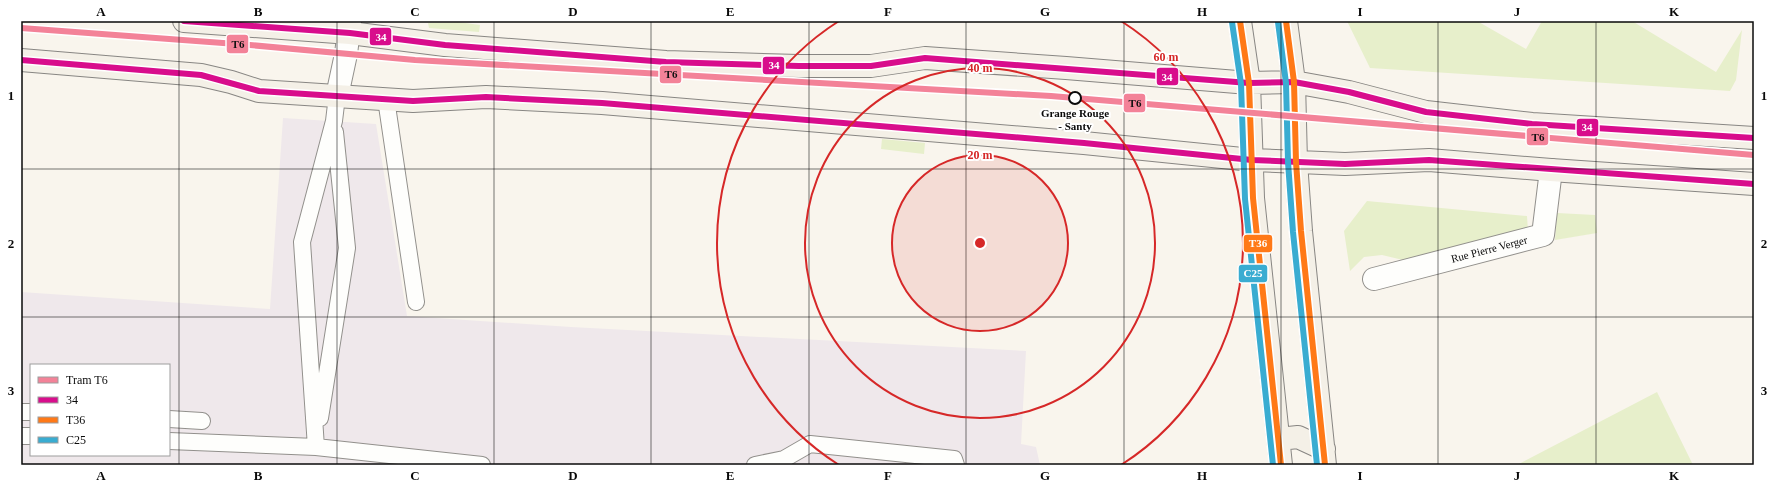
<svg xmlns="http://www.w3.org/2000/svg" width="1775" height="486" font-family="'Times New Roman',serif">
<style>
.industrial{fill:#efe8eb;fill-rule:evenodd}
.green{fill:#e7efcb}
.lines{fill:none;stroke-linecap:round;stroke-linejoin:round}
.lane-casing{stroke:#92908c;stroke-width:18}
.street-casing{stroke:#92908c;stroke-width:24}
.secondary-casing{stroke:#888683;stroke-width:24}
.lane{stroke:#fefefc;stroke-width:16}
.street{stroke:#fefefc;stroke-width:22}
.secondary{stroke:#f4f0e7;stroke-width:22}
.bus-1-casing{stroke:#fff;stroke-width:9}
.bus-2-casing{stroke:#fff;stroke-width:9}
.bus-3-casing{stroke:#fff;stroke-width:9}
.bus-1{stroke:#d80d8c;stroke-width:6}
.bus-2{stroke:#ff7917;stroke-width:6}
.bus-3{stroke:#39acd1;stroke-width:6}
.tram-1-casing{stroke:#fff;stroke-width:9}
.tram-1{stroke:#f38298;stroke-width:6}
.grid{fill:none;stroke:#0a0a0a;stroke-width:1;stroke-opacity:0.55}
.ring{fill:none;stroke:#d62828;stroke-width:2}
.stop-dot{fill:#fff;stroke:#0a0a0a;stroke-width:2}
.labels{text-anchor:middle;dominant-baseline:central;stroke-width:4;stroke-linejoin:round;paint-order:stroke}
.stop-label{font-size:11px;font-weight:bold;fill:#0a0a0a;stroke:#fff}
.street-label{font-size:11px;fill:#0a0a0a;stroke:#fff}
.centre{fill:#d62828;stroke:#fff;stroke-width:2}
.ring-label{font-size:12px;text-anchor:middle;font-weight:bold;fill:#d62828;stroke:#fff;stroke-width:4;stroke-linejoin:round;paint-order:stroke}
.line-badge{stroke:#fff;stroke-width:1.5}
.badge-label{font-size:11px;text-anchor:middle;font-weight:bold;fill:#fff}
.pale-badge-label{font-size:11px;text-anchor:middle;font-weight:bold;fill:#111}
.neatline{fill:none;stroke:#0a0a0a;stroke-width:1.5}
.grid-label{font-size:13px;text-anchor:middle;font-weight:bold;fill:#0a0a0a}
</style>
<rect width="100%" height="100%" fill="#f9f5ed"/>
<path class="industrial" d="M283,118L376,124L407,316L571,327L1026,351L1021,444L1036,447L1040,465H21V292L270,309ZM31,365H169V455H31Z"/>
<path class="green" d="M1347,21H1477L1526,49L1542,21H1632L1716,72L1742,30L1736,80L1730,91L1370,68Z
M458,22L480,25L479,32L429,28L428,23Z
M882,139L925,143L924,154L881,149Z
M1367,201L1527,216L1528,231L1403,260L1382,255L1364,257L1350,271L1344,231Z
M1557,213L1595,215L1597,233L1555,240Z
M1657,392L1693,465H1517Z"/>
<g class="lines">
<g class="lane-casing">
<path id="lane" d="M386,99L416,302
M21,412H31
M320,418L347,248L335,132
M169,419L202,421
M21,436H31
M169,441L316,447L482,465
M316,447L302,242L334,121L337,96
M755,465L784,459L810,444L954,459L956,465"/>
</g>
<g class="street-casing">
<g id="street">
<path d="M337,96L346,54L350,21"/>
<path id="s1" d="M1374,279L1543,235L1551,170"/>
</g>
</g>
<g class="secondary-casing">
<path id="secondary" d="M184,21L350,33L445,45L666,62L799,66H871L925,58L1066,68L1249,83L1294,82L1349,92L1426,112L1532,124L1754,138
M1240,21L1249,83L1253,198L1281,465
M1286,21L1294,82L1296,162L1301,231L1325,465
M21,60L201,75L231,82L259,91L413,101L486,97L602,103L1084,143L1252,160L1345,164L1429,160L1551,170L1754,184
M1279,439L1298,437L1324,449"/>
</g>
<use href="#lane" class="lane"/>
<use href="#street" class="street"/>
<use href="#secondary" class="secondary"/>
<g class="bus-1-casing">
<path id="bus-1" d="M184,21L350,33L445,45L666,62L799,66H871L925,58L1249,83L1294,82L1349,92L1426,112L1532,124L1754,138
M21,60L201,75L259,91L413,101L486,97L602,103L1084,143L1252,160L1345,164L1429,160L1754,184"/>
</g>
<g class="bus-2-casing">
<path id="bus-2" d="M1240,21L1249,83L1253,198L1281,465
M1286,21L1294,82L1296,162L1301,231L1325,465"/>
</g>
<g class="bus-3-casing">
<path id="bus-3" d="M1232,22L1241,84L1245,199L1273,465
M1278,22L1286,83L1288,162L1293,232L1317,465"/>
</g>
<use href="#bus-1" class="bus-1"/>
<use href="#bus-2" class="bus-2"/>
<use href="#bus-3" class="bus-3"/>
<g class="tram-1-casing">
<path id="tram-1" d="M21,28L250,45L415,60L1051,96L1754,155"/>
</g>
<use href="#tram-1" class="tram-1"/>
</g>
<path class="grid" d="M179,21V465M337,21V465M494,21V465M651,21V465M809,21V465M966,21V465M1124,21V465M1281,21V465M1438,21V465M1596,21V465M21,169H1754M21,317H1754"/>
<circle cx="980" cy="243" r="88" fill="#d62828" fill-opacity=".12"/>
<g class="ring">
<circle cx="980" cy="243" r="88"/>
<circle cx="980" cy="243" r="175"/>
<path d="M839 465A263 263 0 0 1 839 21M1121 21A263 263 0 0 1 1121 465"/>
</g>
<circle class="stop-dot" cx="1075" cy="98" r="6"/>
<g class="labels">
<g class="stop-label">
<text x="1075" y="113">Grange Rouge<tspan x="1075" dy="13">- Santy</tspan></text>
</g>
<g class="street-label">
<text stroke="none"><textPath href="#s1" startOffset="119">Rue Pierre Verger</textPath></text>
</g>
</g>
<circle cx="980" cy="243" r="6" class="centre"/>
<g class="ring-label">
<text x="1166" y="61">60 m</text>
<text x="980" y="72">40 m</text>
<text x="980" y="159">20 m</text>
</g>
<g class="line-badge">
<rect x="369" y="27" width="23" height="19" rx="4" fill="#d80d8c"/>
<rect x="226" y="34" width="23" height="20" rx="4" fill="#f38298"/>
<rect x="762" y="56" width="23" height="19" rx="4" fill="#d80d8c"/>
<rect x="659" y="65" width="23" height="19" rx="4" fill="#f38298"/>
<rect x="1156" y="67" width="23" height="19" rx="4" fill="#d80d8c"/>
<rect x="1123" y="93" width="23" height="20" rx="4" fill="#f38298"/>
<rect x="1576" y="118" width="23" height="19" rx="4" fill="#d80d8c"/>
<rect x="1526" y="127" width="23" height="19" rx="4" fill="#f38298"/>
<rect x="1243" y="234" width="30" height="19" rx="4" fill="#ff7917"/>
<rect x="1238" y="264" width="30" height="19" rx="4" fill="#39acd1"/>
</g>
<g class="badge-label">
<text x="381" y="41">34</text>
<text x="774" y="69">34</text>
<text x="1167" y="81">34</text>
<text x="1587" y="131">34</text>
<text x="1258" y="247">T36</text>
<text x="1253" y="277">C25</text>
</g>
<g class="pale-badge-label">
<text x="238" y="48">T6</text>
<text x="671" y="78">T6</text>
<text x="1135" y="107">T6</text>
<text x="1538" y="141">T6</text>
</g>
<rect width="1775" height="486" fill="none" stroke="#ffffff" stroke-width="44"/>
<rect x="30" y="364" width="140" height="92" fill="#ffffff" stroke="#9d9d9d"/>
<rect x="38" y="377" width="20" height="6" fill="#f38298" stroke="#9d9d9d"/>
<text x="66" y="384" font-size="12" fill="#0a0a0a">Tram T6</text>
<rect x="38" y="397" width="20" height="6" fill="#d80d8c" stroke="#9d9d9d"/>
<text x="66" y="404" font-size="12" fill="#0a0a0a">34</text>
<rect x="38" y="417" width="20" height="6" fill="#ff7917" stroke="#9d9d9d"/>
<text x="66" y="424" font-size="12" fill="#0a0a0a">T36</text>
<rect x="38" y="437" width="20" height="6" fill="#39acd1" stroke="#9d9d9d"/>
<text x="66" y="444" font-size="12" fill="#0a0a0a">C25</text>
<rect x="22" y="22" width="1731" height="442" class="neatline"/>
<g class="grid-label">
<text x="101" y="16">A</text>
<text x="258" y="16">B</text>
<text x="415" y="16">C</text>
<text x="573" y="16">D</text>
<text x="730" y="16">E</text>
<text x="888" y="16">F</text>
<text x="1045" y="16">G</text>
<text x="1202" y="16">H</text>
<text x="1360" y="16">I</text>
<text x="1517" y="16">J</text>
<text x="1674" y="16">K</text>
<text x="11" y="100">1</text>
<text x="1764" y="100">1</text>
<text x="11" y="248">2</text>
<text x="1764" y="248">2</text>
<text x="11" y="395">3</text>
<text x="1764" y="395">3</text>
<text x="101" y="480">A</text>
<text x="258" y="480">B</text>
<text x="415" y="480">C</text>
<text x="573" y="480">D</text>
<text x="730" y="480">E</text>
<text x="888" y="480">F</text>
<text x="1045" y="480">G</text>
<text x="1202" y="480">H</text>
<text x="1360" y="480">I</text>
<text x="1517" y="480">J</text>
<text x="1674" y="480">K</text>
</g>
</svg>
